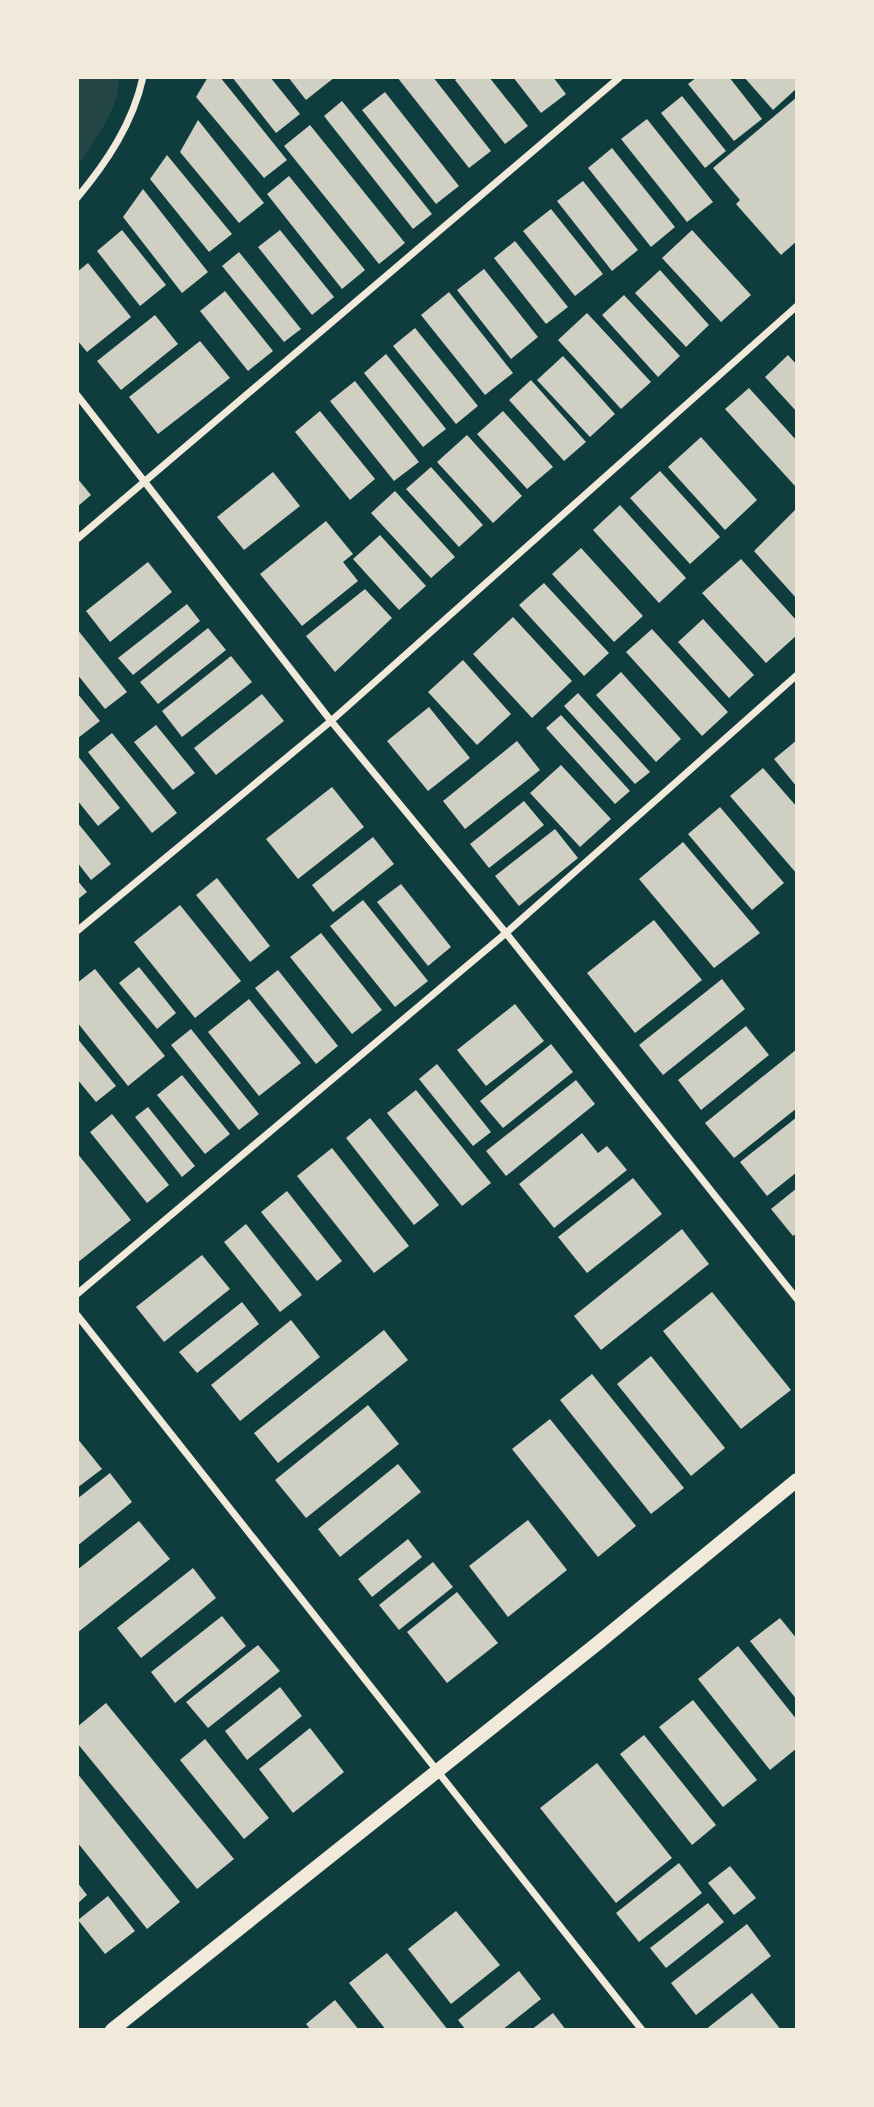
<svg xmlns="http://www.w3.org/2000/svg" width="874" height="2107" font-family="Barlow,sans-serif">
<style>
.green{fill:#244646}
.building{fill:#cfcfc3}
.lines{fill:none;stroke-linecap:round;stroke-linejoin:round}
.minor{stroke:#f1e9da;stroke-width:7}
.secondary{stroke:#f1e9da;stroke-width:14}
</style>
<rect width="100%" height="100%" fill="#0f3d3e"/>
<path class="green" d="M77,77H118C122,106 93,143 77,166Z"/>
<path class="building" d="M208,77H220L287,160L264,178L196,97Z
M232,77H270L300,114L276,133Z
M288,77H335L306,100Z
M397,77H433L491,151L469,168Z
M459,77H489L528,126L505,144L455,80Z
M513,77H553L566,94L541,113Z
M697,77H729L762,119L734,141L688,84Z
M744,77H797V88L773,110Z
M385,92L459,186L436,204L362,110Z
M682,96L726,151L705,168L661,113Z
M797,97V241L781,255L736,204L740,200L713,168Z
M342,101L432,214L413,229L324,116Z
M647,119L713,202L687,222L621,139Z
M198,120L264,203L239,223L180,152Z
M310,125L405,243L379,264L284,146Z
M612,148L675,227L651,247L588,168Z
M167,155L232,234L209,252L150,179Z
M289,176L365,270L342,289L267,194Z
M583,181L638,250L612,271L557,201Z
M143,189L208,272L182,293L123,217Z
M551,209L603,274L575,296L523,231Z
M122,230L166,285L140,306L97,251Z
M280,230L334,297L312,315L258,247Z
M692,230L751,295L721,322L662,258Z
M515,241L568,307L546,324L494,258Z
M239,252L301,329L284,342L222,266Z
M88,263L131,317L87,352L77,340V272Z
M484,269L538,337L511,359L457,290Z
M660,270L709,325L686,347L635,293Z
M225,291L273,351L248,371L200,311Z
M449,292L513,373L485,395L421,315Z
M624,295L680,356L658,377L602,315Z
M587,313L651,382L621,409L558,340Z
M155,315L178,344L121,390L97,361Z
M415,328L478,406L456,424L393,346Z
M200,341L230,378L158,434L129,397Z
M386,354L446,429L423,447L364,373Z
M788,355L797,365V412L765,377Z
M563,356L615,414L590,437L537,380Z
M531,380L586,442L564,461L509,400Z
M355,381L419,462L394,481L330,401Z
M749,388L797,441L795,486L725,409Z
M320,411L375,479L350,500L295,432Z
M503,411L553,467L527,489L477,434Z
M467,435L522,496L493,523L437,462Z
M701,437L757,500L725,530L668,467Z
M431,467L483,525L459,547L406,489Z
M660,471L720,537L690,564L630,498Z
M273,472L300,506L244,550L217,517Z
M77,478L91,495L77,507Z
M395,491L455,557L431,578L371,513Z
M620,505L686,578L659,603L593,530Z
M797,508V599L754,551Z
M326,521L353,554L343,562L358,581L302,626L260,574Z
M380,535L426,586L399,610L353,559Z
M581,548L643,616L614,642L552,574Z
M741,559L797,621V635L766,663L702,593Z
M148,562L172,592L110,642L86,611Z
M544,583L609,653L584,676L519,605Z
M365,589L392,618L335,672L306,636Z
M187,604L200,621L133,675L118,658Z
M513,617L572,681L532,718L473,654Z
M703,619L754,675L729,698L678,642Z
M208,628L226,650L158,704L140,682Z
M77,629L127,692L105,709L77,674Z
M652,629L728,712L702,736L626,652Z
M231,656L252,682L182,737L162,711Z
M463,660L511,714L477,745L428,692Z
M621,672L681,739L656,762L596,695Z
M77,693L100,721L78,738L77,737Z
M578,693L650,772L635,784L564,706Z
M262,694L284,721L216,775L194,748Z
M429,707L470,758L428,791L387,741Z
M561,715L630,791L615,804L546,728Z
M156,725L195,773L173,790L134,742Z
M112,733L177,813L152,833L88,752Z
M797,740V787L774,759Z
M517,741L540,770L465,829L443,801Z
M77,755L120,808L98,826L77,800Z
M561,765L611,819L580,847L530,793Z
M763,768L797,807V874L730,796Z
M332,787L364,827L298,879L266,839Z
M524,801L544,825L489,868L470,844Z
M720,807L784,883L752,910L688,834Z
M77,822L111,864L91,880L77,862Z
M555,829L578,858L519,906L495,876Z
M373,837L394,864L333,912L312,885Z
M683,842L760,933L714,968L639,879Z
M217,878L270,946L250,962L196,895Z
M77,880L87,892L77,900Z
M401,884L451,947L428,966L377,902Z
M363,900L428,981L395,1007L330,926Z
M180,905L241,981L195,1018L134,942Z
M654,920L702,980L635,1033L587,973Z
M321,933L382,1010L352,1034L290,957Z
M139,967L176,1013L157,1029L119,983Z
M95,969L165,1056L128,1086L77,1022V983Z
M278,970L338,1046L316,1064L255,988Z
M722,979L745,1009L663,1075L639,1045Z
M249,999L301,1063L259,1096L208,1032Z
M515,1004L544,1041L486,1086L457,1050Z
M746,1026L769,1055L701,1110L678,1080Z
M191,1029L259,1114L239,1130L171,1045Z
M77,1038L116,1086L96,1102L77,1079Z
M551,1044L573,1072L503,1128L480,1101Z
M797,1049V1108L734,1158L705,1123Z
M437,1064L491,1132L473,1146L419,1079Z
M182,1075L230,1134L205,1154L157,1095Z
M576,1080L595,1104L506,1176L486,1151Z
M416,1090L491,1183L462,1206L387,1113Z
M148,1107L195,1166L182,1177L135,1117Z
M112,1114L169,1185L147,1203L90,1132Z
M797,1117V1172L767,1196L740,1162Z
M370,1118L439,1205L414,1225L346,1138Z
M582,1133L598,1153L607,1146L627,1170L554,1228L519,1184Z
M332,1148L409,1246L374,1273L297,1176Z
M77,1153L131,1220L77,1263Z
M633,1178L662,1214L587,1273L558,1237Z
M797,1188V1233L793,1236L771,1209Z
M287,1191L342,1261L317,1281L261,1212Z
M246,1224L302,1295L280,1312L224,1242Z
M682,1229L709,1264L601,1350L574,1316Z
M202,1255L230,1289L164,1342L136,1307Z
M712,1292L791,1390L741,1429L663,1331Z
M242,1302L259,1324L197,1373L179,1352Z
M291,1320L320,1357L240,1421L211,1385Z
M384,1330L408,1360L278,1463L254,1433Z
M651,1356L725,1448L691,1476L617,1384Z
M592,1374L684,1488L651,1514L560,1400Z
M368,1405L399,1444L306,1518L275,1480Z
M550,1419L636,1526L598,1557L512,1449Z
M77,1438L102,1469L77,1488Z
M398,1464L421,1492L340,1557L318,1529Z
M110,1473L132,1502L77,1546V1499Z
M528,1520L567,1570L508,1617L469,1566Z
M139,1521L170,1559L77,1633V1570Z
M408,1539L422,1557L372,1597L358,1579Z
M433,1562L453,1587L399,1630L379,1605Z
M193,1568L216,1598L141,1658L117,1628Z
M457,1592L498,1643L447,1683L407,1632Z
M222,1616L246,1646L175,1703L151,1672Z
M780,1618L797,1639V1700L750,1641Z
M258,1645L280,1671L208,1728L186,1702Z
M738,1646L797,1720V1748L770,1770L698,1679Z
M280,1687L302,1716L247,1760L225,1731Z
M693,1700L757,1780L723,1807L659,1727Z
M106,1703L234,1859L197,1889L77,1743V1727Z
M310,1728L344,1772L293,1813L259,1769Z
M644,1735L716,1825L692,1845L620,1754Z
M205,1739L269,1818L244,1839L180,1760Z
M597,1763L672,1858L616,1903L540,1808Z
M77,1773L180,1902L147,1929L77,1842Z
M679,1863L702,1893L639,1942L616,1913Z
M730,1866L756,1898L734,1915L708,1883Z
M77,1882L87,1895L77,1904Z
M108,1896L135,1931L105,1954L78,1920Z
M708,1903L724,1922L666,1968L650,1948Z
M456,1911L500,1965L451,2004L408,1949Z
M747,1924L771,1956L696,2015L671,1983Z
M387,1953L448,2030H386L349,1983Z
M519,1971L541,1999L502,2030H466L458,2020Z
M752,1993L781,2030H705Z
M335,2000L359,2030H311L306,2024Z
M553,2013L566,2030H531Z"/>
<g class="lines">
<path class="minor" d="M77,198C107,162 133,123 143,77
M77,395L331,721L506,933L797,1299
M77,539L620,77
M77,931L331,721L797,306
M77,1294L506,933L797,675
M77,1315L642,2030"/>
<path class="secondary" d="M112,2030L598,1643L797,1480"/>
</g>
<rect width="874" height="2107" fill="none" stroke="#f1e9da" stroke-width="158"/>
</svg>
